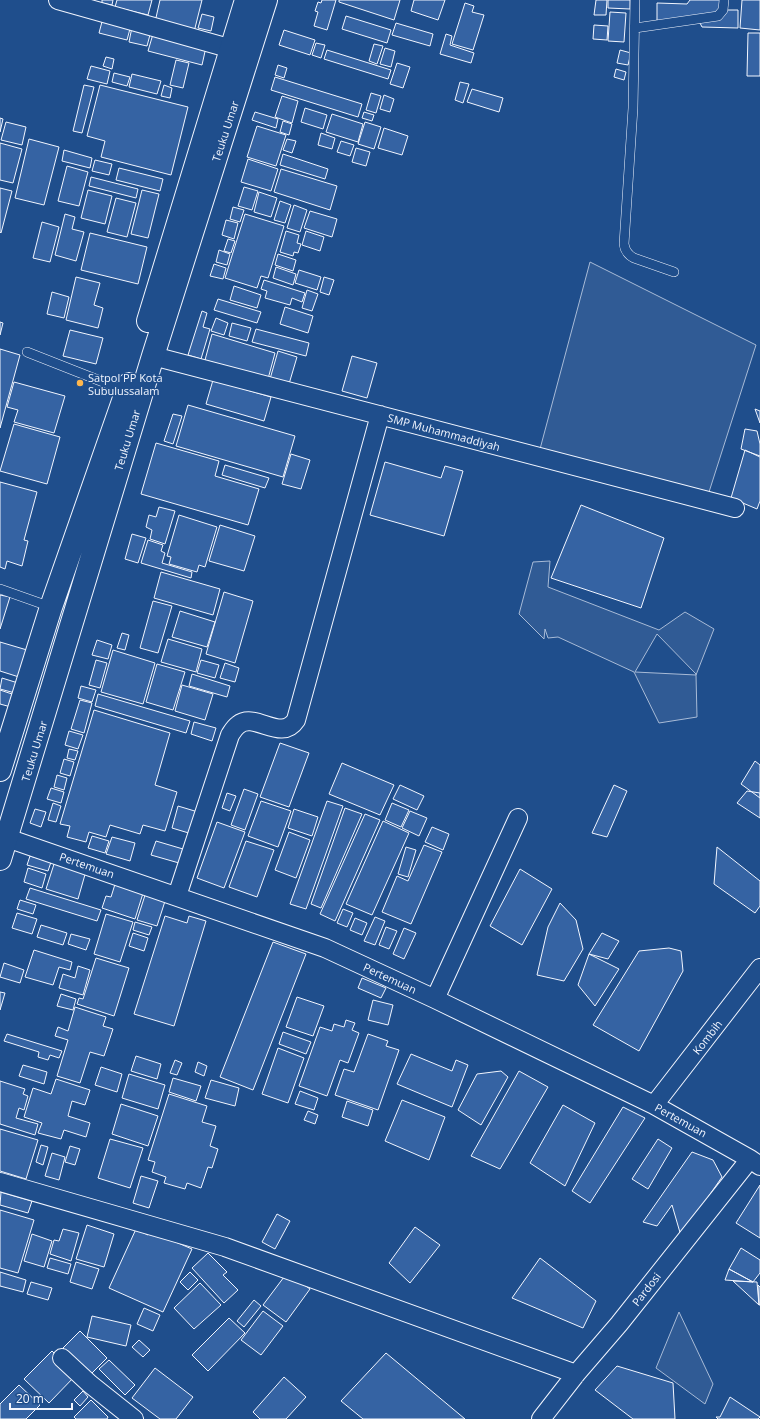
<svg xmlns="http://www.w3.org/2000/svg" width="760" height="1419" font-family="'Open Sans',sans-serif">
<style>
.built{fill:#305b95;stroke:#a8bbd7;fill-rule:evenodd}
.building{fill:#3563a3;stroke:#f2f6ff}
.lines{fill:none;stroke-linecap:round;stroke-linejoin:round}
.lane-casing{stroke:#f2f6ff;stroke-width:10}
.street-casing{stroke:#f2f6ff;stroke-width:20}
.highway-casing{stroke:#f2f6ff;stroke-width:24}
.lane{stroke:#1f4e8c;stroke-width:9}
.street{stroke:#1f4e8c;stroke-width:18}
.highway{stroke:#1f4e8c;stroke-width:22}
.poi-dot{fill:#ffb74d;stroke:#1f4e8c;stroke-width:1.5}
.labels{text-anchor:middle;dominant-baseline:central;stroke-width:3;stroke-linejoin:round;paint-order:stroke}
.street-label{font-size:11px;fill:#f2f6ff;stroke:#1f4e8c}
.poi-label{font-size:11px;fill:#f2f6ff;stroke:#1f4e8c;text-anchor:start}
</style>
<rect width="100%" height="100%" fill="#1f4e8c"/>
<path class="built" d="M590,262L756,345L709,492L540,449Z
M550,561L548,587L659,630L685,612L714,629L696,675L697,717L659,723L634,672L558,637L548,638L545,629L544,639L519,614L533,562ZM657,634L696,674V675L635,672Z
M679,1312L713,1384L705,1404L656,1368Z"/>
<path class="building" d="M102,0H113L112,5L102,3Z
M117,0H152L148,15L115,7Z
M160,0H202L194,32L155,22Z
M322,0H336L327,30L314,26L318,12L315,11L318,2L321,3Z
M339,0H400L394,20L339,2Z
M414,0H445L438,20L411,11Z
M596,0H607L606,15H594Z
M608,0H630V9L608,8Z
M690,0H720L723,10H738V28L702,27L700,23H657V3L687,4Z
M742,0H760V30L740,28Z
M465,3L474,6L472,12L484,15L473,50L452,44Z
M610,12L626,13L624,42L608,41Z
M202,14L214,17L211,31L198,28Z
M346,16L391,30L387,43L342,29Z
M103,18L131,25L127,40L99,33Z
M396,23L433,34L430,46L392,35Z
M594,25L608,26L607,40L593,39Z
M132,27L151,31L147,46L129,42Z
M284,30L315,40L310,55L279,45Z
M748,33H760V76H747Z
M153,34L206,47L202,65L148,51Z
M446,34L452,36L450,45L474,53L471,63L440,54Z
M316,43L325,45L321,58L312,55Z
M374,44L383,46L377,64L369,61Z
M385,48L395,51L391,67L380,64Z
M327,50L391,70L388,79L324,59Z
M620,50L631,53L628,65L617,63Z
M106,57L114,59L112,69L103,66Z
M176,60L189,63L183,88L170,85Z
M397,63L410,67L403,88L390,84Z
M278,65L287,68L284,78L275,75Z
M91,66L110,71L107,84L87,79Z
M616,69L626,72L624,80L614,77Z
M114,73L130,77L127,86L112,82Z
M132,74L161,81L157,94L129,87Z
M275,77L362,104L358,117L271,90Z
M460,82L469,84L463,103L455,100Z
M84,85L94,87L82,133L73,131Z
M100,85L188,107L171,175L101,157L105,141L87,136Z
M164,85L172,88L170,98L161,96Z
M472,89L503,98L499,112L467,102Z
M371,93L381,96L376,113L366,110Z
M384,95L394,99L390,112L380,109Z
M282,96L298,101L292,123L275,117Z
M305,108L327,115L323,129L301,122Z
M255,112L278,119L276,128L252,120Z
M364,112L374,115L372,121L362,118Z
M332,114L363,124L358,142L326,132Z
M0,118L3,119L0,132Z
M283,121L292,124L289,135L280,132Z
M6,122L26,127L22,145L1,140Z
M365,122L381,127L374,149L358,144Z
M257,126L286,135L276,166L247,157Z
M384,128L408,136L402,155L378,148Z
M321,133L335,138L332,149L318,145Z
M29,139L59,147L44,205L15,198Z
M287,139L296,141L292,153L283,150Z
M341,141L354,145L350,156L337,152Z
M0,143L22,149L13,183L0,180Z
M356,148L370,152L366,166L352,162Z
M64,150L92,158L90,168L62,161Z
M283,154L328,169L325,179L280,165Z
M248,159L278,169L271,191L241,182Z
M95,160L112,164L109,175L92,171Z
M67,166L88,172L79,206L58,201Z
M119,168L163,179L160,191L116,180Z
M281,169L337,186L330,210L274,192Z
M91,177L138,189L136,198L89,186Z
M244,187L258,191L252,210L238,206Z
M0,188L12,191L1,233L0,232Z
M88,190L112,196L105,224L81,218Z
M142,190L159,194L148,238L131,234Z
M259,192L277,198L271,217L254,212Z
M116,198L136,203L127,237L107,232Z
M280,201L291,205L285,223L274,220Z
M294,205L307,210L300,232L287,228Z
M233,207L244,210L240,222L230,219Z
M310,211L337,219L332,237L304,228Z
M65,214L75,217L72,229L84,232L76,261L55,255Z
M245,214L284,226L268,278L261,276L257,288L225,278Z
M226,220L238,223L234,239L222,235Z
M42,222L59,227L50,262L33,258Z
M286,231L299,235L297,243L301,244L298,253L294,252L293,256L280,252Z
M306,231L324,237L320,251L302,245Z
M90,233L147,247L138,284L81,270Z
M228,239L235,241L231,253L224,251Z
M219,250L230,254L227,265L216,262Z
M278,254L296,260L293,271L275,265Z
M214,264L226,268L223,279L210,276Z
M276,267L296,274L293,285L273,278Z
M299,270L321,277L317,290L295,283Z
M76,277L100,283L94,305L103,308L98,328L66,320Z
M324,277L334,280L329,295L320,292Z
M264,280L305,293L302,302L292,298L290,305L265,298L267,291L261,289Z
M234,286L261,295L257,308L230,300Z
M307,290L318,294L312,311L302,308Z
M52,292L69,297L64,318L47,314Z
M218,299L261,312L257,323L214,310Z
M285,307L313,316L308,333L280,324Z
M202,311L207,313L203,327L210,329L201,359L188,355Z
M216,318L228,323L224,335L211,331Z
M0,322L3,323L0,335Z
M232,323L251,328L247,341L229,336Z
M256,329L309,343L306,356L252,342Z
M70,330L103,338L96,364L63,356Z
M212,334L275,353L268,379L205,360Z
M0,349L20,355L0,428Z
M278,351L297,357L289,384L270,379Z
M352,356L377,363L367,398L342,391Z
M213,380L271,397L264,421L206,404Z
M14,382L65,396L54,433L14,422L18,410L7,407Z
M188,405L295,436L283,477L176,446Z
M755,409L760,411V423Z
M173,414L182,416L173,444L164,441Z
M14,424L60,437L47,484L0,471Z
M745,429L757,431L760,444V456L741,449Z
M156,443L219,461L215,476L259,489L248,525L141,494Z
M745,450L760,457V501L757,509L731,498Z
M291,454L310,460L301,489L282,484Z
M385,462L441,478L445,466L463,471L444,536L370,515Z
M225,465L269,478L265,488L222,475Z
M0,482L37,492L24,540L28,541L22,566L7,561L5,569L0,567Z
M581,505L664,538L641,608L551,578Z
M159,507L175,511L165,544L150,539L152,530L146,527L149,515L156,517Z
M179,515L217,527L205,567L199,565L197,572L169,564L171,557L167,556Z
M220,525L255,536L244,571L209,561Z
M132,534L146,538L138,563L125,559Z
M148,540L163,545L161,551L165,553L162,563L192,572L191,578L141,563Z
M161,572L220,589L213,615L154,598Z
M224,592L253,601L235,663L206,654Z
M0,595L10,597L0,629Z
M153,601L172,606L158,653L140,648Z
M180,611L215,622L207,647L172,637Z
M122,633L129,635L125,650L117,648Z
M168,639L202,649L196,672L161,662Z
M97,640L112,645L108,659L92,655Z
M0,642L27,650L19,677L0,671Z
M113,650L155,663L143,704L101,692Z
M96,660L107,663L100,688L89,685Z
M201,660L219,665L215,678L197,673Z
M225,663L239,668L235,682L220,678Z
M157,664L185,672L173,710L146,702Z
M192,674L230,686L227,697L189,686Z
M2,678L18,683L15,693L0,689Z
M182,685L213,694L205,720L175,711Z
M81,686L96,690L92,702L78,698Z
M0,690L15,695L11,707L0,704Z
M98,694L190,721L186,733L95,706Z
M80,700L92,703L84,733L71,729Z
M94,710L170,733L155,785L177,792L165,831L143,825L140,834L110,825L106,837L89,832L86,842L67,837L70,826L60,824Z
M194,722L216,728L212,741L191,734Z
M69,731L83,735L78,749L65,745Z
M280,743L309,753L289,807L260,797Z
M69,749L78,751L75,760L67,758Z
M64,759L74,762L70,776L60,773Z
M755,761L760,765V798L741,784Z
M342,763L394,785L380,815L329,794Z
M57,775L67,778L64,790L54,787Z
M400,785L424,796L417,810L393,799Z
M614,785L627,791L607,837L592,833Z
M51,788L64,792L61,803L47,799Z
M244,789L258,794L245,830L231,825Z
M747,791L760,793V818L737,803Z
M227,793L236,796L230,811L222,808Z
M261,801L291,811L278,847L248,836Z
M327,801L343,806L306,909L290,904Z
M53,803L61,806L56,822L48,820Z
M392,803L409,810L401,827L385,820Z
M178,806L198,812L192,834L172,828Z
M345,808L362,814L321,908L311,904Z
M35,809L46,812L41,827L30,823Z
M294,809L318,817L312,836L288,828Z
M410,811L427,818L419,836L402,828Z
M365,814L380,820L335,921L320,914Z
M383,821L409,833L372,915L346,904Z
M217,822L245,832L224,888L197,878Z
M432,827L449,834L443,850L425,842Z
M289,832L310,840L296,878L275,870Z
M92,836L109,841L105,853L88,848Z
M112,837L135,843L130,861L106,854Z
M156,841L183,849L179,863L151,855Z
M246,841L274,850L257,897L229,887Z
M424,845L442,852L411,924L382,912L397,876L408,881Z
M406,847L416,850L408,877L398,874Z
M717,847L760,881V906L755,913L714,884Z
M30,856L51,862L48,871L27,865Z
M55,861L86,871L78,899L46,889Z
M28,868L46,874L42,888L24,882Z
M520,869L552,889L522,945L490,926Z
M116,881L144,890L135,919L102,908L106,896L111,897Z
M30,888L101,910L97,921L26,899Z
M147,889L167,895L157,926L137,920Z
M20,900L36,905L33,914L17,909Z
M560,903L576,920L583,949L564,981L537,975L548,927Z
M343,909L353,913L347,927L337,923Z
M17,913L37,919L32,934L12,928Z
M106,914L133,922L120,962L94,954Z
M165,916L187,923L189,916L206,921L174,1026L134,1014Z
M375,917L385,921L375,945L364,941Z
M355,918L367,923L362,935L350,930Z
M135,922L152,927L149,935L133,930Z
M41,925L67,933L63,945L37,937Z
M386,927L397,931L389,949L379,945Z
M404,928L416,933L404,959L393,954Z
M133,933L148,938L144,951L129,946Z
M602,933L619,941L608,959L589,954Z
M71,934L90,939L86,950L68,944Z
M273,942L306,954L253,1090L220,1077Z
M669,948L681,951L683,971L639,1051L593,1025L639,951Z
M34,950L72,962L70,970L59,967L53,985L25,977Z
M589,954L619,969L595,1006L578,985Z
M96,958L129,968L114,1016L77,1004L79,998L83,999Z
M4,963L24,970L20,983L0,977Z
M78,966L90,970L83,995L59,988L63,974L75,978Z
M362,978L386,988L381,998L358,988Z
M0,992L5,993L0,1010Z
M61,994L76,999L73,1010L57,1006Z
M297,997L324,1006L313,1036L286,1027Z
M373,1000L393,1005L388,1025L368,1020Z
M75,1007L106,1017L103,1026L113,1029L104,1056L90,1052L80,1083L57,1076L68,1040L55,1036L58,1027L68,1031Z
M346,1020L355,1023L352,1030L359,1033L348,1063L340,1060L327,1096L299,1086L320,1027L332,1031L334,1024L344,1027Z
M283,1032L311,1042L306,1054L279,1044Z
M7,1034L62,1051L59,1058L50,1055L48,1060L38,1057L39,1052L4,1041Z
M368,1034L388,1041L386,1046L399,1050L378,1110L335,1095L344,1069L354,1072Z
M278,1048L304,1058L288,1103L262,1094Z
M411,1054L452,1071L456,1060L468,1065L452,1107L397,1084Z
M136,1056L161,1064L157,1079L131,1071Z
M175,1060L182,1063L177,1075L170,1073Z
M198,1062L207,1066L204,1076L195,1072Z
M23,1065L47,1072L44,1084L19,1076Z
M101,1067L122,1074L117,1092L95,1085Z
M501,1071L508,1077L481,1125L458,1110L477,1074Z
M519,1071L548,1087L500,1169L471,1156Z
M129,1074L165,1085L158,1109L122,1098Z
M173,1078L201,1086L196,1101L169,1092Z
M56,1079L90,1090L85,1105L72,1101L68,1116L90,1123L86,1137L64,1130L61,1139L38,1133L42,1123L24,1117L33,1088L51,1094Z
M211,1080L239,1088L235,1106L205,1098Z
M0,1081L25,1089L23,1094L28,1096L24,1110L19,1108L16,1118L38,1124L35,1135L0,1124Z
M300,1091L318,1098L314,1110L295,1104Z
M169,1094L207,1106L202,1122L216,1126L210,1146L218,1149L212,1168L208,1167L201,1188L187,1183L185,1189L164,1183L166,1177L152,1172L155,1162L148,1160Z
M402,1100L445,1117L429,1160L385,1141Z
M347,1101L373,1110L368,1126L342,1117Z
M121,1104L158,1116L148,1146L112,1134Z
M563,1105L595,1123L565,1186L530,1163Z
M623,1107L645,1118L590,1203L572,1191Z
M308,1111L318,1115L315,1124L304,1120Z
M0,1129L38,1140L26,1179L0,1171Z
M110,1139L143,1148L130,1188L98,1178Z
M658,1139L672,1148L648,1189L632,1179Z
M41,1145L48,1147L43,1165L36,1162Z
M70,1146L80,1149L75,1165L65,1162Z
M692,1152L713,1160L722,1177L681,1236L672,1205L657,1226L643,1222Z
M52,1153L65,1157L59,1180L45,1176Z
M141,1176L158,1181L149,1208L133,1203Z
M760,1185V1238L736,1223Z
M1,1192L32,1201L28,1213L0,1205Z
M0,1210L34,1220L18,1273L0,1268Z
M277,1214L290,1221L275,1249L262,1242Z
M87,1225L114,1234L104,1267L76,1259Z
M415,1227L440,1245L410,1283L389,1263Z
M63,1229L79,1233L71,1261L50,1254L54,1240L59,1241Z
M136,1229L148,1235L150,1231L192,1249L163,1312L109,1288Z
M32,1234L52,1241L44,1267L24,1261Z
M741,1248L760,1260V1273L753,1282L729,1269Z
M208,1253L227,1272L223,1275L238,1290L224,1303L192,1268Z
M50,1258L71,1264L68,1274L47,1268Z
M540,1258L596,1301L583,1328L512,1298Z
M76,1262L99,1269L92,1289L70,1282Z
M729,1269L753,1282L725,1280Z
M0,1272L26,1280L23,1292L0,1286Z
M190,1272L198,1280L188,1290L180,1282Z
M287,1273L310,1289L286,1322L263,1305Z
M733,1281L757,1282L759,1305Z
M31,1282L52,1288L48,1300L27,1294Z
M200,1283L221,1305L194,1329L174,1308Z
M758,1285L760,1287V1305H759Z
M254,1300L261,1306L244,1327L237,1321Z
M144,1308L160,1315L153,1331L137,1324Z
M263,1311L283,1326L261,1355L241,1340Z
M92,1316L131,1325L126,1346L87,1337Z
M229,1318L245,1333L208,1371L192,1355Z
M80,1331L107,1358L90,1375L63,1348Z
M139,1340L150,1350L143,1357L132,1347Z
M52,1351L76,1375L49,1403L24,1379Z
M386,1353L465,1419H363L341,1401Z
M109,1360L135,1385L125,1395L99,1369Z
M617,1366L673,1383L675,1419H633L595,1390Z
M155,1368L193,1397L176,1419H160L132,1398Z
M284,1377L306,1397L286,1419H260L253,1412Z
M19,1385L40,1405L26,1419H0V1404Z
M83,1391L88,1397L80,1406L74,1400Z
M730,1397L760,1417L758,1419H718L716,1417H720Z
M91,1400L108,1417L107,1419H76L74,1417Z"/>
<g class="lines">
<g class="lane-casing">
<path id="lane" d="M635,0L633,108L624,244C625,251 628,255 634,258L674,272
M635,28L718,16L723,10L724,0
M27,352L126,391
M0,589L51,607"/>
</g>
<g class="street-casing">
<path id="street" d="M58,0L232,49
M153,356L735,508
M0,838H7L325,948L435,999L654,1105L750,1159L760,1166
M177,896L230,735C232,732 234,728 238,725C255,711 281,743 296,720L380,415
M435,999L518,818
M654,1105L760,968
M0,1182L225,1247L576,1374
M62,1358L90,1384L134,1419
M541,1419L576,1374L619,1324L750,1159"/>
</g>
<g class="highway-casing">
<path id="highway" d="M148,321L246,0
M0,770L51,607L129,384
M0,859L153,356L266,0"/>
</g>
<use href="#lane" class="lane"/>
<use href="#street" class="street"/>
<use href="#highway" class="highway"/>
</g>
<circle class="poi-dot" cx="80" cy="383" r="4"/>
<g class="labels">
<g class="street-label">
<text transform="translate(225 131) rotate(-72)">Teuku Umar</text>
<text transform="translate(444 432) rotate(15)">SMP Muhammaddiyah</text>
<text transform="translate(127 440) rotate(-73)">Teuku Umar</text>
<text transform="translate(34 751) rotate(-73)">Teuku Umar</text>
<text transform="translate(87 865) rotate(19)">Pertemuan</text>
<text transform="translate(390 978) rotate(25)">Pertemuan</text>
<text transform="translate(707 1037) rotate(-52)">Kombih</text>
<text transform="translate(681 1120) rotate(29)">Pertemuan</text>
<text transform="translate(646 1289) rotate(-52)">Pardosi</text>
</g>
<g class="poi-label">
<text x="88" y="377">Satpol PP Kota<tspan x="88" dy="13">Subulussalam</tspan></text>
</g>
</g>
<path d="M10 1403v6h62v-6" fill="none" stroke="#f2f6ff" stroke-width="2"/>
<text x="16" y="1403" font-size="12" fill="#f2f6ff" stroke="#1f4e8c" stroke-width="3" paint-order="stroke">20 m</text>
</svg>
